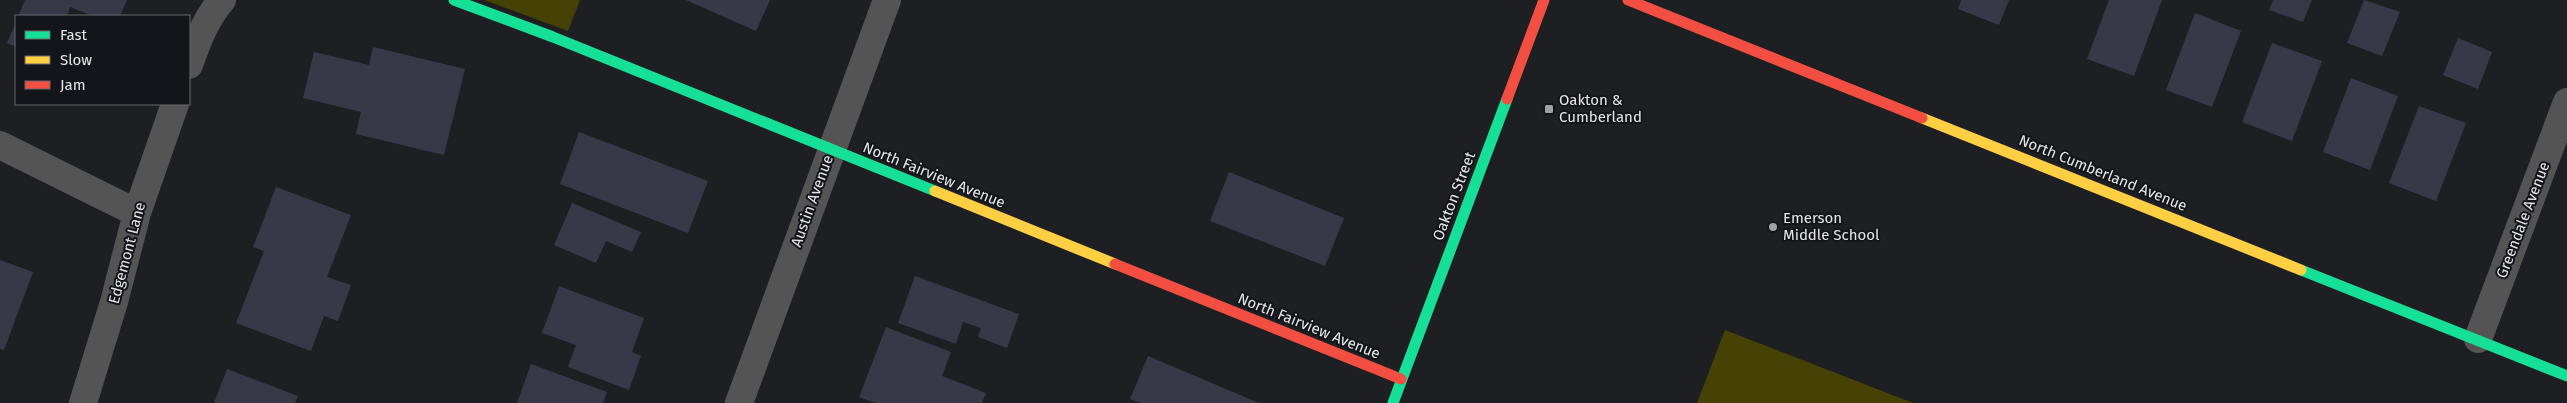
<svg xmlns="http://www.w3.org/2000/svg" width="2567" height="403" font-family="'Fira Sans',sans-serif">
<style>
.green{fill:#464206}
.building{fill:#383948}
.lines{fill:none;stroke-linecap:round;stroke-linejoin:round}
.street{stroke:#545454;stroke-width:28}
.fast{stroke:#16e098;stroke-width:11}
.slow{stroke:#ffcf43;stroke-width:11}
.jam{stroke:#f24e42;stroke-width:11}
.poi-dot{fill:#a0a0a4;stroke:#14151a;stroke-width:2}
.labels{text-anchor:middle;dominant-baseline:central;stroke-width:4;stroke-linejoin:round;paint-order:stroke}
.poi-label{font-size:15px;fill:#e6e6ea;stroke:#14151a;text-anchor:start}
.street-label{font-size:15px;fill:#e6e6ea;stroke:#14151a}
</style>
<rect width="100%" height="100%" fill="#1e1f23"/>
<path class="green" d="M484,0H580L568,31Z
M1725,330L1913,403H1697Z"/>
<path class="building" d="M25,0H127L120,16H93L70,7L67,16H18Z
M686,0H770L756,31Z
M1961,0H2009L1999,25L1958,9Z
M2109,0H2162L2134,76L2087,59Z
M2273,0H2312L2303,22L2269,10Z
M2364,0L2400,12L2382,56L2347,43Z
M2195,13L2241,31L2212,107L2166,90Z
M16,22V47L7,43Z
M2458,38L2492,52L2478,89L2443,75Z
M2272,43L2322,61L2292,141L2242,122Z
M373,47L465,69L444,155L356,134L361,112L303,98L314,52L369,65Z
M2351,78L2398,96L2370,170L2323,152Z
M2419,106L2466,123L2436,201L2389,183Z
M579,132L708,181L688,233L560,184Z
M1229,172L1344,218L1325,266L1210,221Z
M276,187L351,215L327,277L351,285L338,321L324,316L311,351L236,323L264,251L253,247Z
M572,203L641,232L632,252L606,241L596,263L554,245Z
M0,260L33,272L4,350L0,349Z
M915,276L1019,314L1007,348L978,337L981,328L963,322L956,344L898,323Z
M559,286L644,318L632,352L641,356L629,390L568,367L576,345L542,333Z
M886,327L951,352L942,376L986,393L982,403H875L859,397Z
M1148,356L1259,403H1141L1130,399Z
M531,364L607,392L603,403H517Z
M227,369L298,396L295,403H214Z"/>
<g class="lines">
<path class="street" d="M189,65C197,42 206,18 222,0
M0,145L137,213
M2478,339L2567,102
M83,403L114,302L137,213L175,104
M739,403L887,0"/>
<path class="fast" d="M454,0L553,37L935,191
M2301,270L2567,376
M1393,403L1507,99"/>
<path class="slow" d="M1922,118L2301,270
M935,191L1115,264"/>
<path class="jam" d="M1628,0L1922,118
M1507,99L1544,0
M1115,264L1401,379"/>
</g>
<g class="poi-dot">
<rect x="1544" y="104" width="10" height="10" rx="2.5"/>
<circle cx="1773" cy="227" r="5"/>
</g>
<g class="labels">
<g class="poi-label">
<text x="1559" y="100">Oakton &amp;<tspan x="1559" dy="17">Cumberland</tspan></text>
<text x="1783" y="218">Emerson<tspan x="1783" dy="17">Middle School</tspan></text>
</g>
<g class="street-label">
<text transform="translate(2103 173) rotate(22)">North Cumberland Avenue</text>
<text transform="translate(934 175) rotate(22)">North Fairview Avenue</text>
<text transform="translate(1454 196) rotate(-69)">Oakton Street</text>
<text transform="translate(812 201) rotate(-70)">Austin Avenue</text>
<text transform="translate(2523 220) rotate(-69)">Greendale Avenue</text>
<text transform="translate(127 253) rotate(-75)">Edgemont Lane</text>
<text transform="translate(1309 326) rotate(22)">North Fairview Avenue</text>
</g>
</g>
<rect x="15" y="15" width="175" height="90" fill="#14151a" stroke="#68696d"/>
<rect x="25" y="31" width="25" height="8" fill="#16e098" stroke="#68696d"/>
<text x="60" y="40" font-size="15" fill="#e6e6ea">Fast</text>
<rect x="25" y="56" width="25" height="8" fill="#ffcf43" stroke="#68696d"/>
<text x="60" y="65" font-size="15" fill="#e6e6ea">Slow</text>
<rect x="25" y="81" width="25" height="8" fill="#f24e42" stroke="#68696d"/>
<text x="60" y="90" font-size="15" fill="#e6e6ea">Jam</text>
</svg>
